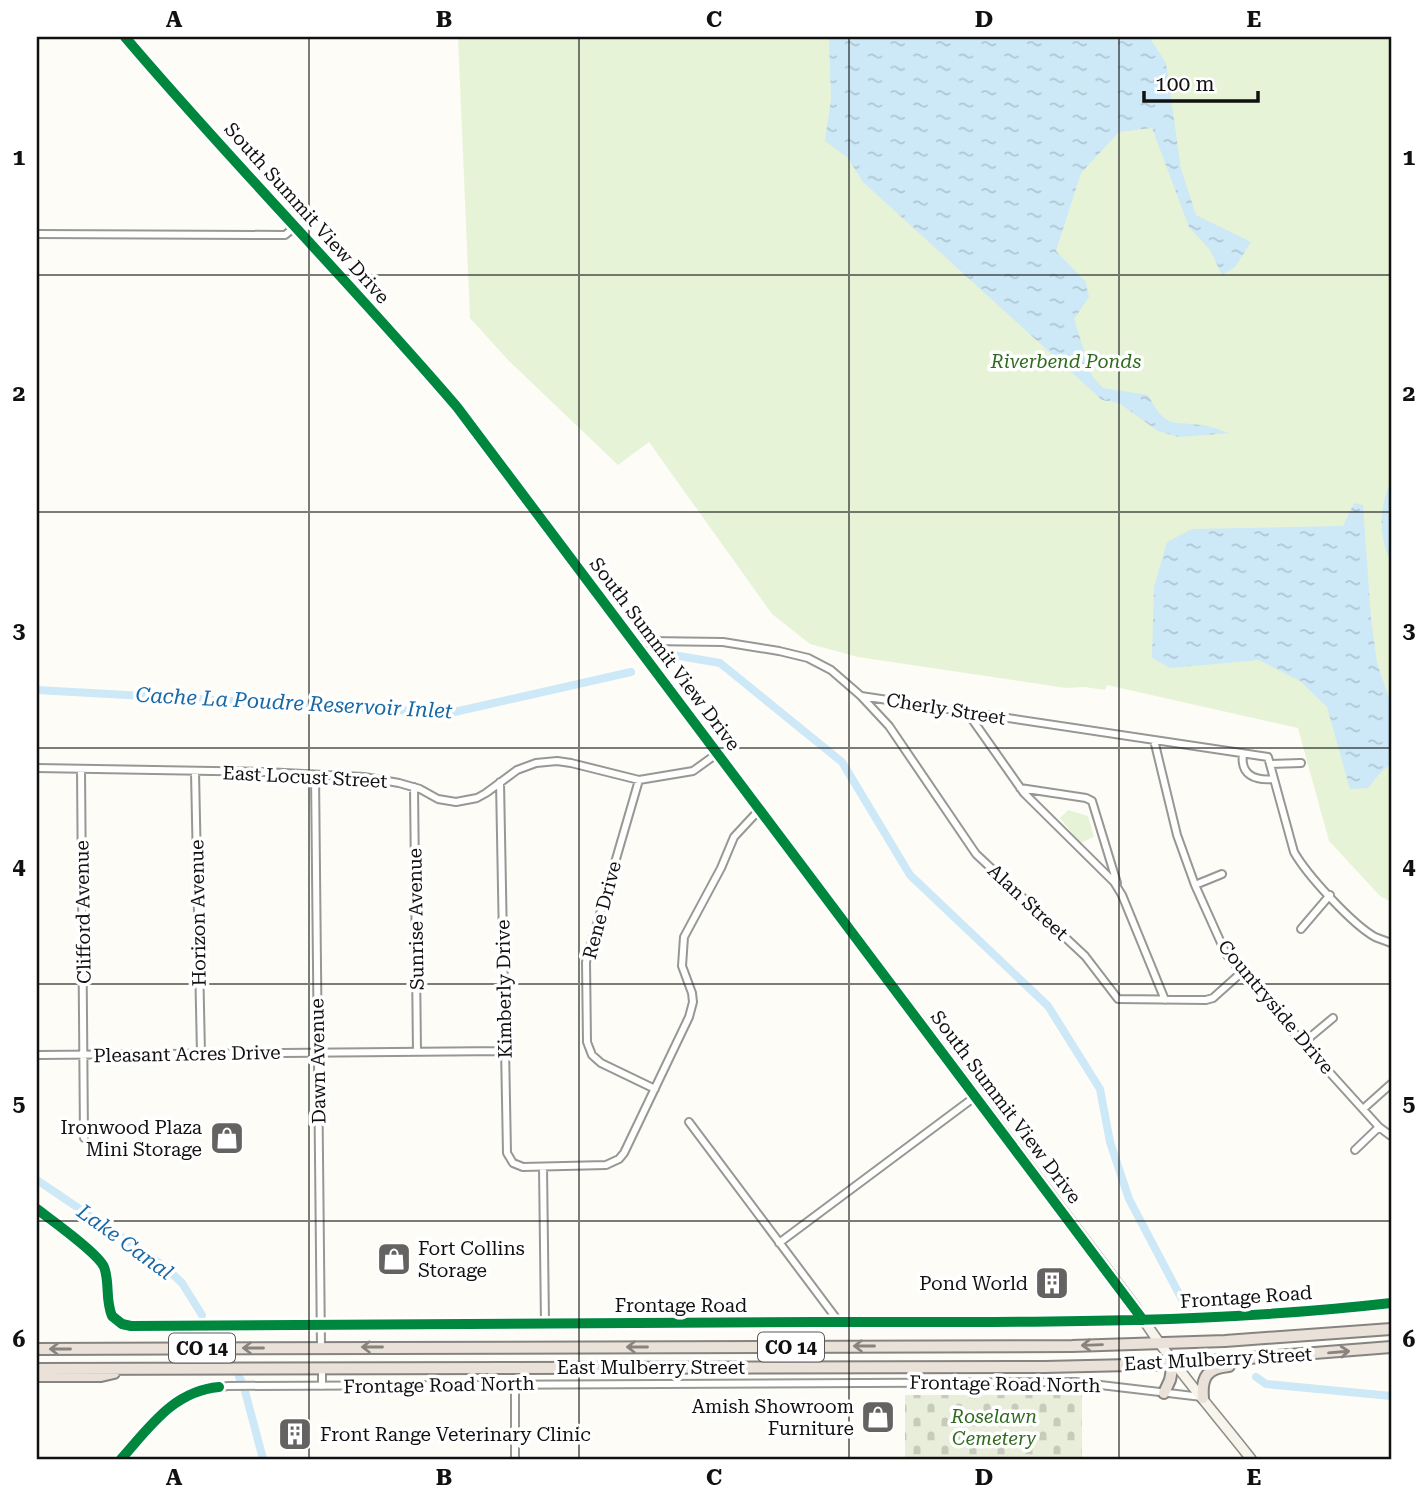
<svg xmlns="http://www.w3.org/2000/svg" width="1428" height="1496" font-family="'Roboto Serif',serif">
<style>
.cemetery{fill:url(#cemetery-stones)}
.park{fill:#e7f3d7}
.water{fill:url(#water-ripples)}
.lines{fill:none;stroke-linecap:round;stroke-linejoin:round}
.canal{stroke:#cde8f7;stroke-width:8}
.street-casing{stroke:#979795;stroke-width:10}
.secondary-casing{stroke:#8e8d8b;stroke-width:12}
.highway-casing{stroke:#858482;stroke-width:14}
.street{stroke:#fffffe;stroke-width:6}
.secondary{stroke:#f6f4eb;stroke-width:9}
.highway{stroke:#eae1d8;stroke-width:10}
.cycleway-casing{stroke:#fff;stroke-width:15}
.cycleway{stroke:#00873e;stroke-width:10}
.oneway{stroke:#88837e}
.grid{fill:none;stroke:#111;stroke-width:2;stroke-opacity:0.55}
.labels{text-anchor:middle;dominant-baseline:central;stroke-width:7;stroke-linejoin:round;paint-order:stroke}
.shield{fill:#fff;stroke:#585858;stroke-width:2}
.shield-label{font-size:18px;font-weight:bold;fill:#111}
.street-label{font-size:19px;fill:#111;stroke:#fff}
.park-label{font-size:19px;font-style:italic;fill:#2f6b1f;stroke:#fff}
.poi-label{font-size:19px;fill:#111;stroke:#fff;text-anchor:end}
.water-label{font-size:21px;font-style:italic;fill:#1768a6;stroke:#fff}
.neatline{fill:none;stroke:#111;stroke-width:2.5}
.grid-label{font-size:23px;text-anchor:middle;font-weight:bold;fill:#111}
</style>
<defs>
<pattern id="cemetery-stones" width="16" height="16" patternUnits="userSpaceOnUse" patternTransform="scale(1.75)"><rect width="16" height="16" fill="#e9eedb"/><path d="M2 7V4a2 2 0 0 1 4 0v3zM10 15v-3a2 2 0 0 1 4 0v3z" fill="#c7cbbb"/></pattern>
<pattern id="water-ripples" width="26" height="14" patternUnits="userSpaceOnUse" patternTransform="scale(1.75)"><rect width="26" height="14" fill="#cde8f7"/><path d="M2 4q2-2 4 0t4 0M15 11q2-2 4 0t4 0" fill="none" stroke="#afc6d3"/></pattern>
</defs>
<rect width="100%" height="100%" fill="#fdfcf7"/>
<path class="cemetery" d="M905,1395H1082V1459H905Z"/>
<path class="park" d="M458,37H1391V902L1380,896L1329,841L1298,728L1107,685L1105,690L1084,687L1066,688L858,657L810,644L772,614L649,442L618,465L508,360L470,318Z
M1068,810L1088,816L1094,837L1080,843L1060,818Z"/>
<path class="water" d="M829,37H1149L1166,63L1181,169L1196,215L1251,242L1235,267L1222,275L1210,250L1189,227L1152,128L1119,132L1081,173L1056,251L1086,282L1089,297L1074,319L1092,376L1103,388L1148,395C1165,427 1170,422 1202,425C1211,426 1220,430 1229,433L1179,437L1158,431L1119,403L1102,400L863,182L848,158L825,141L831,99Z
M1391,480V563C1378,533 1379,510 1391,480Z
M1354,503L1363,505L1371,619L1377,663L1391,704V764L1380,773L1368,788L1350,789L1327,707L1300,681L1259,660L1170,668L1152,658L1154,587L1167,542L1192,529L1343,526Z"/>
<g class="lines">
<path class="canal" d="M673,655L720,663L842,762L910,875L1048,1006L1100,1089L1110,1142L1129,1199L1187,1309
M37,690L450,713L631,672
M37,1180L164,1266L182,1283L202,1315
M239,1377L242,1382
M1256,1377L1266,1384L1391,1396
M245,1391L263,1459"/>
<g class="street-casing">
<path id="street" d="M37,234L285,235L295,227
M639,649L648,641L723,642L779,651L808,658L831,670L861,696L889,726L976,854L1085,956L1118,999L1206,1000L1213,998L1242,972
M861,696L1268,757L1294,852C1307,875 1352,924 1375,937C1380,939 1386,941 1391,943
M967,712L1024,793L1114,882L1122,895L1165,1000
M1154,740L1177,835L1195,885L1226,954L1303,1043L1379,1127L1391,1136
M1243,754C1240,775 1255,781 1274,779
M1270,764L1301,763
M37,768L264,772L364,777L399,783L420,789L438,799L456,802L477,798L486,793L517,770L536,763L557,761L571,763L639,780L693,771L718,753
M81,769L84,1138
M195,772L201,1054
M315,775L321,1347
M639,780L586,962L587,1042L592,1055L601,1063L655,1089
M500,782L507,1153L513,1163L523,1167L606,1165L619,1159L624,1153L689,1017L693,1002L692,993L682,966L684,937L721,868L734,837L760,809
M414,787L417,1052
M1020,788L1086,798L1092,801L1117,883
M1195,885L1222,874
M1301,929L1330,895
M1303,1043L1333,1018
M37,1055L505,1051
M1363,1109L1391,1084
M689,1122L839,1322
M1355,1150L1379,1127
M543,1167L545,1323
M37,1209C51,1220 98,1253 104,1267C110,1282 105,1300 112,1316L122,1324L131,1326C359,1324 587,1323 815,1322C1007,1322 1200,1325 1391,1303
M779,1243L976,1096
M322,1367V1386
M515,1384V1459
M121,1459C155,1421 173,1391 228,1386L1075,1382L1202,1397"/>
</g>
<g class="secondary-casing">
<path id="secondary" d="M125,37C232,163 349,281 457,407L1134,1305C1168,1360 1211,1408 1251,1459"/>
</g>
<g class="highway-casing">
<path id="highway" d="M37,1349L1072,1346L1225,1341L1391,1329
M37,1369L1045,1367L1173,1364L1391,1347
M37,1376H101L114,1373
M1164,1393L1170,1380L1173,1364
M1203,1398C1201,1376 1208,1368 1229,1366"/>
</g>
<use href="#street" class="street"/>
<use href="#secondary" class="secondary"/>
<use href="#highway" class="highway"/>
<g class="cycleway-casing">
<path id="cycleway" d="M125,37C232,163 349,281 457,407L1143,1320
M37,1209C51,1220 98,1253 104,1267C110,1282 105,1300 112,1316L122,1324L131,1326C359,1324 587,1323 815,1322C1007,1322 1200,1325 1391,1303
M121,1459C149,1428 173,1391 219,1387"/>
</g>
<use href="#cycleway" class="cycleway"/>
</g>
<defs><path id="oneway-shaft" d="M-6 0H5M1.5-3L5.5 0L1.5 3" fill="none" stroke-width="1.6" stroke-linecap="round" stroke-linejoin="round" transform="scale(1.75)"/></defs>
<g class="oneway">
<use href="#oneway-shaft" transform="translate(1092 1345) rotate(178)"/>
<use href="#oneway-shaft" transform="translate(864 1346) rotate(180)"/>
<use href="#oneway-shaft" transform="translate(372 1347) rotate(180)"/>
<use href="#oneway-shaft" transform="translate(637 1347) rotate(180)"/>
<use href="#oneway-shaft" transform="translate(253 1348) rotate(180)"/>
<use href="#oneway-shaft" transform="translate(60 1349) rotate(180)"/>
<use href="#oneway-shaft" transform="translate(1339 1352) rotate(-5)"/>
</g>
<path class="grid" d="M309,37V1459M579,37V1459M849,37V1459M1119,37V1459M37,275H1391M37,512H1391M37,748H1391M37,984H1391M37,1221H1391"/>
<defs>
<g id="shop-square" transform="scale(1.75)"><rect x="-9" y="-9" width="18" height="18" rx="4" fill="#646362" stroke="#fff"/><path d="M-5-2.5h2.3a2.7 3.5 0 0 1 5.4 0H5L5.5 6h-11ZM-1.5-2.5h3a1.5 2.3 0 0 0-3 0Z" fill="#fff"/></g>
<g id="building-square" transform="scale(1.75)"><rect x="-9" y="-9" width="18" height="18" rx="4" fill="#646362" stroke="#fff"/><path d="M-4-6H4V6H1V3H-1V6H-4ZM-2.5-4.3h1.7v1.8h-1.7ZM.8-4.3h1.7v1.8H.8ZM-2.5-1h1.7V.8h-1.7ZM.8-1h1.7V.8H.8Z" fill="#fff"/></g>
</defs>
<g fill-rule="evenodd">
<use href="#shop-square" x="227" y="1138"/>
<use href="#shop-square" x="394" y="1259"/>
<use href="#building-square" x="1052" y="1283"/>
<use href="#shop-square" x="878" y="1417"/>
<use href="#building-square" x="295" y="1434"/>
</g>
<g class="labels">
<g class="shield">
<rect x="758" y="1332.5" width="66" height="29" rx="5"/>
<rect x="169" y="1333.5" width="66" height="29" rx="5"/>
</g>
<g class="shield-label">
<text x="791" y="1347">CO 14</text>
<text x="202" y="1348">CO 14</text>
</g>
<g class="street-label">
<text transform="translate(307 213) rotate(48)">South Summit View Drive</text>
<text transform="translate(665 654) rotate(53)">South Summit View Drive</text>
<text transform="translate(946 709) rotate(9)">Cherly Street</text>
<text transform="translate(305 777) rotate(3)">East Locust Street</text>
<text transform="translate(1028 902) rotate(43)">Alan Street</text>
<text transform="translate(602 910) rotate(-75)">Rene Drive</text>
<text transform="translate(83 912) rotate(-91)">Clifford Avenue</text>
<text transform="translate(198 913) rotate(-91)">Horizon Avenue</text>
<text transform="translate(416 919) rotate(-91)">Sunrise Avenue</text>
<text transform="translate(504 989) rotate(-91)">Kimberly Drive</text>
<text transform="translate(1276 1007) rotate(50)">Countryside Drive</text>
<text transform="translate(187 1054) rotate(-1)">Pleasant Acres Drive</text>
<text transform="translate(318 1061) rotate(-91)">Dawn Avenue</text>
<text transform="translate(1006 1107) rotate(53)">South Summit View Drive</text>
<text transform="translate(1246 1297) rotate(-4)">Frontage Road</text>
<text x="681" y="1305">Frontage Road</text>
<text transform="translate(1218 1359) rotate(-3)">East Mulberry Street</text>
<text x="651" y="1367">East Mulberry Street</text>
<text transform="translate(1005 1384) rotate(1)">Frontage Road North</text>
<text transform="translate(439 1385) rotate(-1)">Frontage Road North</text>
</g>
<g class="park-label">
<text x="1066" y="361">Riverbend Ponds</text>
<text x="994" y="1416">Roselawn<tspan x="994" dy="22">Cemetery</tspan></text>
</g>
<g class="poi-label">
<text x="202" y="1127">Ironwood Plaza<tspan x="202" dy="22">Mini Storage</tspan></text>
<text x="418" y="1248" text-anchor="start">Fort Collins<tspan x="418" dy="22">Storage</tspan></text>
<text x="1028" y="1283">Pond World</text>
<text x="854" y="1406">Amish Showroom<tspan x="854" dy="22">Furniture</tspan></text>
<text x="320" y="1434" text-anchor="start">Front Range Veterinary Clinic</text>
</g>
<g class="water-label">
<text transform="translate(294 703) rotate(3)">Cache La Poudre Reservoir Inlet</text>
<text transform="translate(125 1242) rotate(36)">Lake Canal</text>
</g>
</g>
<rect width="1428" height="1496" fill="none" stroke="#ffffff" stroke-width="77"/>
<path d="M1144 91v10h114v-10" fill="none" stroke="#111111" stroke-width="3.5"/>
<text x="1155" y="91" font-size="21" fill="#111111" stroke="#ffffff" stroke-width="5" paint-order="stroke">100 m</text>
<rect x="38" y="38" width="1352" height="1420" class="neatline"/>
<g class="grid-label">
<text x="174" y="27">A</text>
<text x="444" y="27">B</text>
<text x="714" y="27">C</text>
<text x="984" y="27">D</text>
<text x="1254" y="27">E</text>
<text x="19" y="165">1</text>
<text x="1409" y="165">1</text>
<text x="19" y="401">2</text>
<text x="1409" y="401">2</text>
<text x="19" y="638">3</text>
<text x="1409" y="638">3</text>
<text x="19" y="874">4</text>
<text x="1409" y="874">4</text>
<text x="19" y="1111">5</text>
<text x="1409" y="1111">5</text>
<text x="19" y="1347">6</text>
<text x="1409" y="1347">6</text>
<text x="174" y="1485">A</text>
<text x="444" y="1485">B</text>
<text x="714" y="1485">C</text>
<text x="984" y="1485">D</text>
<text x="1254" y="1485">E</text>
</g>
</svg>
